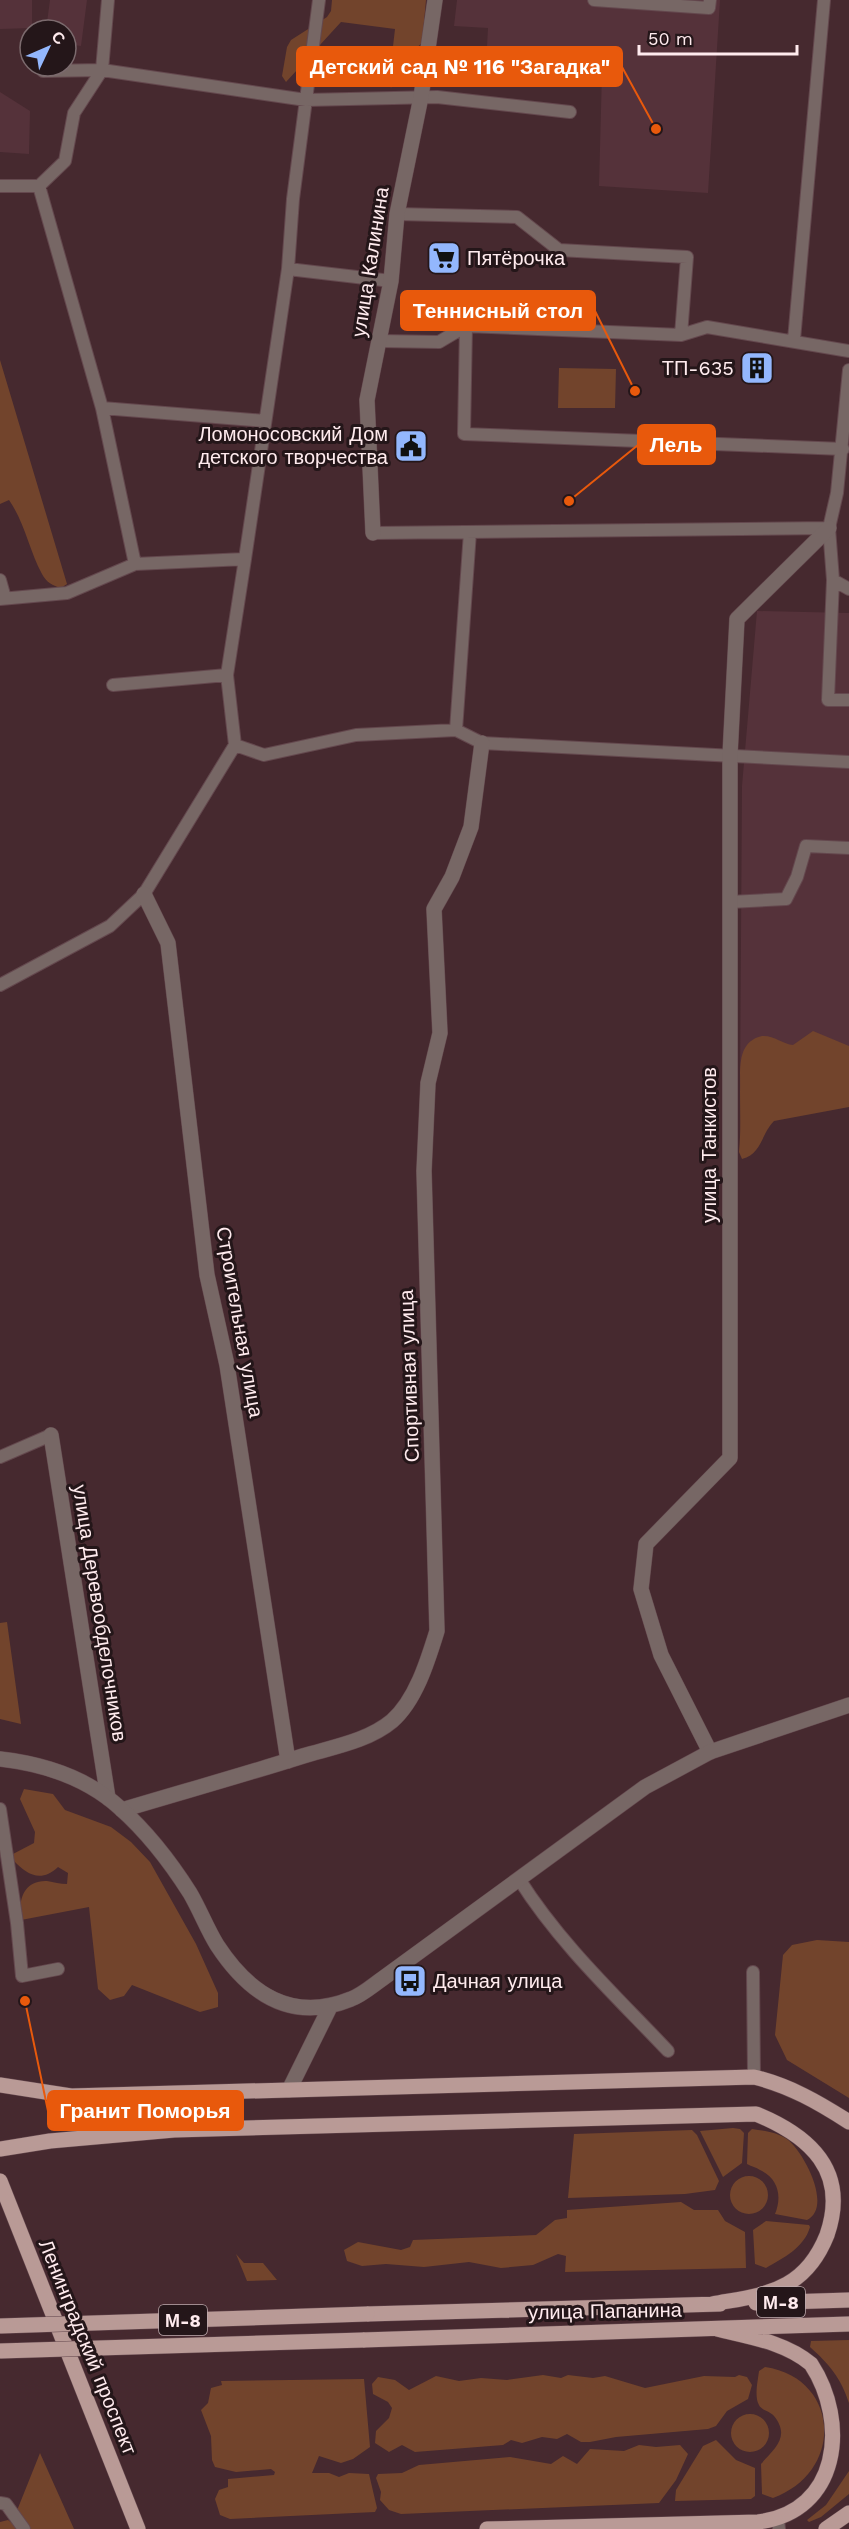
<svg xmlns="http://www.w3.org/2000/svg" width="849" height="2529" font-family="'Work Sans',sans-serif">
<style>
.built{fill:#55323a}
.green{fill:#72442c}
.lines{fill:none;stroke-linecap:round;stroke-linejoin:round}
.service-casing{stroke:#64484e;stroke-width:14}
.minor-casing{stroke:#64484e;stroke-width:16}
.tertiary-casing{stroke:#64484e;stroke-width:16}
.primary-casing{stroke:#64484e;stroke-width:16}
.service{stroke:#776765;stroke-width:12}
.minor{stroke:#776765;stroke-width:15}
.tertiary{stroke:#776765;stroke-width:15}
.primary{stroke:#b99a96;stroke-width:15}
.primary-bridge-casing{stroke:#64484e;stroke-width:16;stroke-linecap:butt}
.primary-bridge{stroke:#b99a96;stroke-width:15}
.labels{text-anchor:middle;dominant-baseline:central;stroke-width:6;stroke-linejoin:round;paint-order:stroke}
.shield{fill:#241619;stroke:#bdabae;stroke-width:1.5}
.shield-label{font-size:18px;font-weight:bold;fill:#ffebee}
.poi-label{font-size:20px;fill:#ffebee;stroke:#241619;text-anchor:start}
.street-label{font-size:20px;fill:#ffebee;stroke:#241619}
.leader{fill:none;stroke:#e8590c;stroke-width:2}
.callout-dot{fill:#e8590c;stroke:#241619;stroke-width:2}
.callout{fill:#e8590c;stroke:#e8590c;stroke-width:2}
.callout-label{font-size:21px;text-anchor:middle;font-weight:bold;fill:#fff}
</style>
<rect width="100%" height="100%" fill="#46292f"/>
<path class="built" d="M0,0H32V28L0,29Z
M50,0H87L81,46L66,44V30H46Z
M457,0H720L708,193L599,186L602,72L486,65L488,28L454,26Z
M0,92L30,111L29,154L0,152Z
M757,611L849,613V1093L740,1090L742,786Z"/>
<path class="green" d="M332,0H426L422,43L405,58L391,88L389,81L395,29L341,22L286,82L282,76L287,47L291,40L327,17L331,11Z
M0,360L67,584L61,588C53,586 46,582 42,574C29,550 25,523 9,500L0,504Z
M559,368L616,369L615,408H558Z
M813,1031L849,1046V1107L774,1121C761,1134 762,1154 742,1159L739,1152C741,1132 740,1112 740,1092C741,1073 735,1042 762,1036C773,1035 783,1044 793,1045Z
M7,1622L21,1724L0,1719V1623Z
M24,1789L53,1794L65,1810L111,1827L131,1842L150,1862L196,1944L218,1993V2007L200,2012L132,1985L124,1996L110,2000L98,1989L89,1907L21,1920C18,1901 23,1880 47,1881C54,1882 60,1884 67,1884L68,1873L58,1867C41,1883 27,1875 13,1860V1854L34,1843L35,1832L20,1799Z
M817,1940L849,1942V2098L787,2060L775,2035L783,1955L792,1945Z
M733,2128L740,2129L744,2133L742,2163L723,2177L700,2131Z
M752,2129C765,2131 776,2132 787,2139C804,2152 833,2207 807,2220L775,2214C782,2197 779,2179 760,2170C756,2167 752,2167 747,2164L748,2133Z
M692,2130L697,2135L719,2181L715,2190L685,2194L568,2198L574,2134Z
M730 2195a19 19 0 1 1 38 0a19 19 0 1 1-38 0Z
M681,2202L694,2210H718L725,2221L745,2232L746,2268L565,2272L566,2256L558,2254L533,2265L501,2268L469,2262L424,2267L386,2264L362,2266L347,2261L344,2250L358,2242L401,2250L410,2247L413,2240L536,2235L555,2220L567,2218V2210Z
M766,2221L809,2225L810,2227C804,2248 783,2258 766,2268L755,2264L753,2230Z
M236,2254L244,2263H263L277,2280L247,2281Z
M849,2340V2403C841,2378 829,2364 810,2347L811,2341Z
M765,2367C840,2378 845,2472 773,2498L762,2494L761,2464C774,2449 791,2437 774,2416C770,2411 761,2410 759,2405C754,2397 758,2380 759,2371Z
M543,2375L561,2378L568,2375L593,2378L605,2376L645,2388L704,2376L735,2377L739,2375L747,2377L752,2385L748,2399L727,2411L716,2426L708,2429L616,2437L590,2442H581L567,2434L557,2439L542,2437L522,2443L511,2440L503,2445L415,2452L402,2445L389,2452L375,2443L376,2431L389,2418L392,2408L388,2402L373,2394L372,2384L378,2377L395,2380L409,2390L436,2376L459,2381L481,2378L507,2380Z
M364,2379L370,2447L353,2459L341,2463L319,2456L312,2473H329L339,2477L349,2473L369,2474L377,2508L375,2512L230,2519L220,2515L215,2499L219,2490L228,2487V2479L274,2475L275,2472L271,2469L236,2472L215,2467L212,2460L211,2436L201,2410L208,2403L211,2388L222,2385L221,2381Z
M731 2433a19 19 0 1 1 38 0a19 19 0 1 1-38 0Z
M716,2440L736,2460L755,2468V2496L751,2499L675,2501L676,2490L703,2446Z
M639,2445L656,2447L680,2445L688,2454L676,2480L659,2503L401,2514L389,2510L380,2500L381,2492L376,2478L378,2474L402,2473L419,2465L510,2457L551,2464L563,2456L577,2464L590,2449L624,2451Z
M40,2453L74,2529H0V2522L8,2520L12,2523Z
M849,2471V2494L821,2517L809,2522L807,2520L826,2505Z"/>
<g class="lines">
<g class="service-casing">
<path id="service" d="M594,0L709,8L710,0
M43,71L102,70L306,100L437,97L570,112
M0,186H39L65,161L74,113L102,70L108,0
M39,186L102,408L135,564
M397,214L517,217L559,250L687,257L681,335
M288,269L391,281
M466,326L464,434L843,449
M794,340L824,0
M380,341L439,342L466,326L681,335L707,327L849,351
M102,408L265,421
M829,528L837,493L849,370
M373,533L829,528L833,580L849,589
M245,559L288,269L293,199L319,0
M0,580L5,598
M833,580L828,700H849
M0,599L67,593L135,564L245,559L227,675L235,745
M113,685L227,675
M456,730L470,532
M730,902L786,899L797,877L806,846L849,848
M0,985L110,926L144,894L235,745L264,755L356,735L456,730L482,743L849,762
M0,1457L51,1435
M0,1809L17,1923L22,1976L58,1969
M519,1879C560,1944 616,1996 668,2051
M753,1972L754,2077
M0,2503L6,2504L24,2529
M778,2520L779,2529"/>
</g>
<g class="minor-casing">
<path id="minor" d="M373,533L367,400L391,281L397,214L421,97L435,0
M144,894L168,943L207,1275L227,1365L288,1761
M51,1435L108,1798
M710,1752L661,1655L641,1589L646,1544L730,1458V755L737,619L829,528
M122,1810C182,1792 243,1775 303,1756C333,1747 368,1741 392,1721C416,1700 428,1660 437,1631L424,1171L428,1083L440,1033L434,909L452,877L471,827L482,743"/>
</g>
<g class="tertiary-casing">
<path id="tertiary" d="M0,1759C44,1764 87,1778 120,1808C147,1832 171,1863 190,1893C200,1910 207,1929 217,1945C249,1994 292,2023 351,1999C362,1995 372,1986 382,1979L645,1787L710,1752L849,1705
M289,2090L331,2005"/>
</g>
<g class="primary-casing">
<path id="primary" d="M0,2085L71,2096L754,2077C790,2086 818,2102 849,2122
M0,2149L50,2141L174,2130L756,2114C810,2136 849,2171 827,2235C819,2255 807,2273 787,2284C764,2297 738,2299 712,2304
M0,2181L138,2529
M756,2303L849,2300
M367,2314L720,2304
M363,2340L849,2324
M487,2529L758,2522C840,2512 849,2422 811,2364C785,2342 749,2337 717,2329
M826,2529L849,2513"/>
</g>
<use href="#service" class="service"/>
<use href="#minor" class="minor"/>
<use href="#tertiary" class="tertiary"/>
<use href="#primary" class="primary"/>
<g class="primary-bridge-casing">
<path id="primary-bridge" d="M0,2326L367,2314
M0,2351L363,2340"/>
</g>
<use href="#primary-bridge" class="primary-bridge"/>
</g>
<defs>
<g id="supermarket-square" transform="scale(1.725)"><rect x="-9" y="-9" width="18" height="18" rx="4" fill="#93b7fd" stroke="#241619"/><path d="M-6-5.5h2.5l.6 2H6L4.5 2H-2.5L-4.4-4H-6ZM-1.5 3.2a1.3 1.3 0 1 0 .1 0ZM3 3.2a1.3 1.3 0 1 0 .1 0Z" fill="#111"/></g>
<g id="building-square" transform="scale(1.725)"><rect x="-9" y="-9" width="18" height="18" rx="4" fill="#93b7fd" stroke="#241619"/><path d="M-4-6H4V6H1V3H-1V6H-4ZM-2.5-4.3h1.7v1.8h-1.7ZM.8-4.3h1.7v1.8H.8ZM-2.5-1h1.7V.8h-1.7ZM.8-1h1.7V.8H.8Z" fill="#111"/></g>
<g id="civic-square" transform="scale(1.725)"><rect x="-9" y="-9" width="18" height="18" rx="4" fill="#93b7fd" stroke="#241619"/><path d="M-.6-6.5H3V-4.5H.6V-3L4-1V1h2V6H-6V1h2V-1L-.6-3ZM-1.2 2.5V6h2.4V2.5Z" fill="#111"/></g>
<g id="bus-square" transform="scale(1.725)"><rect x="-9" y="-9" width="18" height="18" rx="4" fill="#93b7fd" stroke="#241619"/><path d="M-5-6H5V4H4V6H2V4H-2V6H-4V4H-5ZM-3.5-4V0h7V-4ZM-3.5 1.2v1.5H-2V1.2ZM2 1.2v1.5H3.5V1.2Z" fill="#111"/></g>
</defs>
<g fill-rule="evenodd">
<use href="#supermarket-square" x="444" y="258"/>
<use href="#building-square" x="757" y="368"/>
<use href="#civic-square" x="411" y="446"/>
<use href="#bus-square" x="410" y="1981"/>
</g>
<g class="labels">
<g class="shield">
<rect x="757" y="2287" width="48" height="30" rx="4.5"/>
<rect x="159" y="2305" width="48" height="30" rx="4.5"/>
</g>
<g class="shield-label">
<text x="781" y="2302">М-8</text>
<text x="183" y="2320">М-8</text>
</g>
<g class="poi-label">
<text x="467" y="258">Пятёрочка</text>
<text x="734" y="368" text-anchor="end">ТП-635</text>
<text x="388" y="434" text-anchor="end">Ломоносовский Дом<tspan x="388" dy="23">детского творчества</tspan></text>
<text x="433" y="1981">Дачная улица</text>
</g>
<g class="street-label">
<text transform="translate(370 262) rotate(-81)">улица Калинина</text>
<text transform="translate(709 1145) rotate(-90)">улица Танкистов</text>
<text transform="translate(240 1322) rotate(80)">Строительная улица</text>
<text transform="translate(409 1376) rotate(-92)">Спортивная улица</text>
<text transform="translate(100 1613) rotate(81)">улица Деревообделочников</text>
<text transform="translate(605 2311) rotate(-1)">улица Папанина</text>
<text transform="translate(88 2347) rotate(68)">Ленинградский проспект</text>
</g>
</g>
<path class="leader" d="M656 129L622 67M635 391L595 311M569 501L638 445M25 2001L48 2111"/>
<g class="callout-dot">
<circle cx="656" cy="129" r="6"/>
<circle cx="635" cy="391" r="6"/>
<circle cx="569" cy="501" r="6"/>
<circle cx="25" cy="2001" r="6"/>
</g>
<g class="callout">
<rect x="297" y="47" width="325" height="39" rx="6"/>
<rect x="401" y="291" width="194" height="39" rx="6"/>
<rect x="638" y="425" width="77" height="39" rx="6"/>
<rect x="48" y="2091" width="195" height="39" rx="6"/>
</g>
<g class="callout-label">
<text x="460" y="74">Детский сад № 116 "Загадка"</text>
<text x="498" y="318">Теннисный стол</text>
<text x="676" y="452">Лель</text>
<text x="145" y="2118">Гранит Поморья</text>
</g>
<g transform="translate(48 48) rotate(46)"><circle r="28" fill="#241619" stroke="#7c6b6e" stroke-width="1.5"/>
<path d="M0-4.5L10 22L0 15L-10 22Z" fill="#93b7fd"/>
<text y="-9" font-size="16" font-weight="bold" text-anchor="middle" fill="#ffebee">С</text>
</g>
<path d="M639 45v9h158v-9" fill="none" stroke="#ffebee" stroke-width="3"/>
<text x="648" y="45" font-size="18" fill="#ffebee" stroke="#241619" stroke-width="4.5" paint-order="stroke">50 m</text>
</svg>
